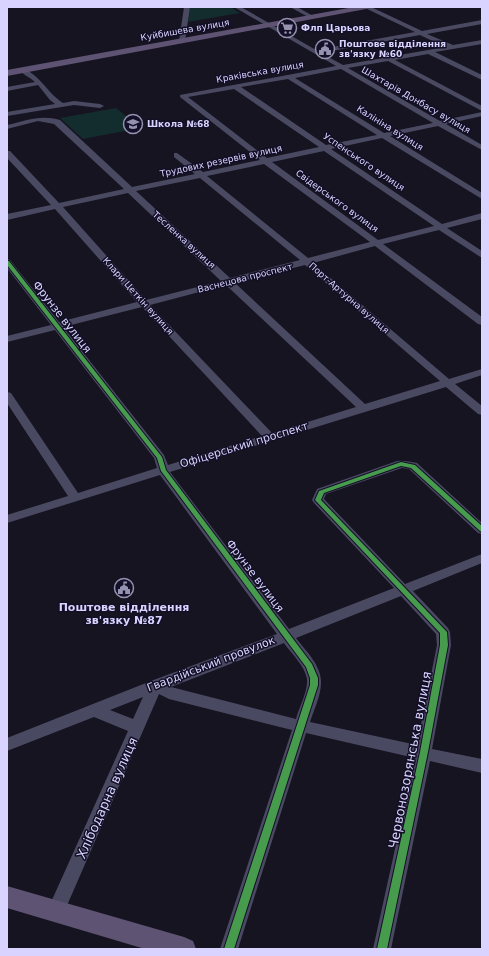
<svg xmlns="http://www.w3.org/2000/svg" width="489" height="956" font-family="'DejaVu Sans',sans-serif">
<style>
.green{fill:#132c2d}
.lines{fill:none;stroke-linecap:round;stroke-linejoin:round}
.minor{fill:#4a4962;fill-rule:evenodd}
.major{fill:#5e5373;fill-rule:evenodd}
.cycleway-casing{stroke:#130f26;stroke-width:2}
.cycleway{fill:#469c4c;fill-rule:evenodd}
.labels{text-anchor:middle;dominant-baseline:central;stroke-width:3;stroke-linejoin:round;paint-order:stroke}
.far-poi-label{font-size:9px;font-weight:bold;fill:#d9d4ff;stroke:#130f26;text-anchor:start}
.far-street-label{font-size:9px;fill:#d9d4ff;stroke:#130f26}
.street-label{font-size:11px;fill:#d9d4ff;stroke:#130f26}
.poi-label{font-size:11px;font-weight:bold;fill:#d9d4ff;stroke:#130f26}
.near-street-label{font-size:13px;fill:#d9d4ff;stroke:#130f26}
</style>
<rect width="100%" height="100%" fill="#161421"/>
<path class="green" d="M190,7H230L240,13L188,22Z
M116,108L141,128L83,139L60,118Z"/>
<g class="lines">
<path class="minor" d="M184,7H190L185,41L182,43L179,41Z
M234,7H241L316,50L415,32L363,7H371L422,31L482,20V24L427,34L453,45L482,40V44L435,52L482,75V80L428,54L395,60L482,106V111L388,61L348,68L440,121L482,112V116L446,124L482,145V150L438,126L390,136L482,193V199L382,138L331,149L442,224L482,213V219L447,228L482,251V258L439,230L383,244L482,317V325L478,324L375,246L313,263L449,379L482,369V375L455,384L482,406V415L478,414L446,387L170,472L289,629L394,588L314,503L312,500L317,489L397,461C403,460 411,462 417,463L482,523V534L478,533L409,469L402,468L326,494L324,499L405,584L482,554V563L413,591L448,628L450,632L451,645L432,749L482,759V773L430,761L391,949H373L415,758L306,733L238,949H220L292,730L169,699L159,694L62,917L56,919L50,917L47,911L128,731L94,717L7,751V738L151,681L277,634L160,475L7,523V515L68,496L7,403V392L11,393L78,493L157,468L154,458L55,330L7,342V336L51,325L7,268V259L10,260L59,322L137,302L55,209L7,220V214L51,205L7,158V151H10L59,203L124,189L54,124L38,121L7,129V125C25,121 41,114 60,120L132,187L195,174L174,157V153H177L203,172L260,160L180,97V95L336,66ZM420,35L445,47L343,65L321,53ZM341,69L433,123L384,133L295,78ZM288,79L377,135L326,145L241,87ZM234,89L319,147L267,158L188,97ZM324,151L434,226L378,240L272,162ZM264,164L370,242L308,258L207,176ZM200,178L300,260L230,278L136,191ZM128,193L221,281L146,300L63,207ZM305,265L440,381L365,404L235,283ZM226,285L356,407L272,433L150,305ZM142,307L262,436L168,465L164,455L63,327ZM401,596L436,634L437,645L417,745L310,722C314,710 321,695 321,683C322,666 305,650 296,638ZM284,643C291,653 305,666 307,679C308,692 299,707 296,719L171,687ZM143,697L133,719L110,710Z
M290,7H297L315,17L310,18Z
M21,68C40,74 47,93 63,103L74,101L100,104L104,106L100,108L74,105L7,116V112L55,104L50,100L38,85L7,91V87L35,82C29,77 23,74 18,70Z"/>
<path class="major" d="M354,7H370L366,9L7,76V70Z
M7,886L184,937L193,941L196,949H145L7,908Z"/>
<g class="cycleway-casing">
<path id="cycleway" d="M7,261H9L162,457L166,470L312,664L318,678V685L234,949H224L310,685V678L306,667L161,471L157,458L7,265Z
M401,462L415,465L482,526V532L480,531L411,468L401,466L324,493L321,500L447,632L448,645L428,752L387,949H377L420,752L440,645V633L315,500L319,491Z"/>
</g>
<use href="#cycleway" class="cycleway"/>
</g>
<defs>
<g id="supermarket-ring" transform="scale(1)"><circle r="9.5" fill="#130f26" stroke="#9591b1" stroke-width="1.5"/><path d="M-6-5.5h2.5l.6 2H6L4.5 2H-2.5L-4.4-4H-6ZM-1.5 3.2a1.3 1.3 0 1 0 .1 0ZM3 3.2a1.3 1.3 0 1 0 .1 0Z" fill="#9591b1"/></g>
<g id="civic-ring" transform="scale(1)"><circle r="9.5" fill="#130f26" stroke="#9591b1" stroke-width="1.5"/><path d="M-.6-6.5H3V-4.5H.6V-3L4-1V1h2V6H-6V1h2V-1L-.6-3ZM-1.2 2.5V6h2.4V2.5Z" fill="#9591b1"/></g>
<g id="school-ring" transform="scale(1)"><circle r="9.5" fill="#130f26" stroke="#9591b1" stroke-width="1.5"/><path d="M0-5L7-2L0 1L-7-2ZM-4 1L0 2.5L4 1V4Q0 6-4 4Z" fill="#9591b1"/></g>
</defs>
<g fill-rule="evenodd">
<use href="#supermarket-ring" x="287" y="28"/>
<use href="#civic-ring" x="325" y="49"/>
<use href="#school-ring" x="133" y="124"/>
<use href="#civic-ring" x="124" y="588"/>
</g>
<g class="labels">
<g class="far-poi-label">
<text x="301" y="28">Флп Царьова</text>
<text x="339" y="44">Поштове відділення<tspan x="339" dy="10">зв'язку №60</tspan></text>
<text x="147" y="124">Школа №68</text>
</g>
<g class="far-street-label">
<text transform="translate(185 30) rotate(-10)">Куйбишева вулиця</text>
<text transform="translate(260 72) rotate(-10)">Краківська вулиця</text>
<text transform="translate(416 100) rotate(30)">Шахтарів Донбасу вулиця</text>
<text transform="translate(390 128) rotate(32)">Калініна вулиця</text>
<text transform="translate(221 161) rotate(-12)">Трудових резервів вулиця</text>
<text transform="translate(364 162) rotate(34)">Успенського вулиця</text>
<text transform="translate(337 201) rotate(36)">Свідерського вулиця</text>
<text transform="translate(184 240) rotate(42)">Тесленка вулиця</text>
<text transform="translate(245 278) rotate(-14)">Васнецова проспект</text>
<text transform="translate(138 296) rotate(48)">Клари Цеткін вулиця</text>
<text transform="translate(349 298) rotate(41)">Порт-Артурна вулиця</text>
</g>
<g class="street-label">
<text transform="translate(62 317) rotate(52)">Фрунзе вулиця</text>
<text transform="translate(244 445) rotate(-17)">Офіцерський проспект</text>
<text transform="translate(255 576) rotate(53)">Фрунзе вулиця</text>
<text transform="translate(211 664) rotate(-21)">Гвардійський провулок</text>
</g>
<g class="poi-label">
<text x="124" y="607">Поштове відділення<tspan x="124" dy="13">зв'язку №87</tspan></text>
</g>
<g class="near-street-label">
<text transform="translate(410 760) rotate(-79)">Червонозорянська вулиця</text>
<text transform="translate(107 798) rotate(-66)">Хлібодарна вулиця</text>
</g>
</g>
<rect width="489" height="956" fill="none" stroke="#d9d4ff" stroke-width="16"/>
</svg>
